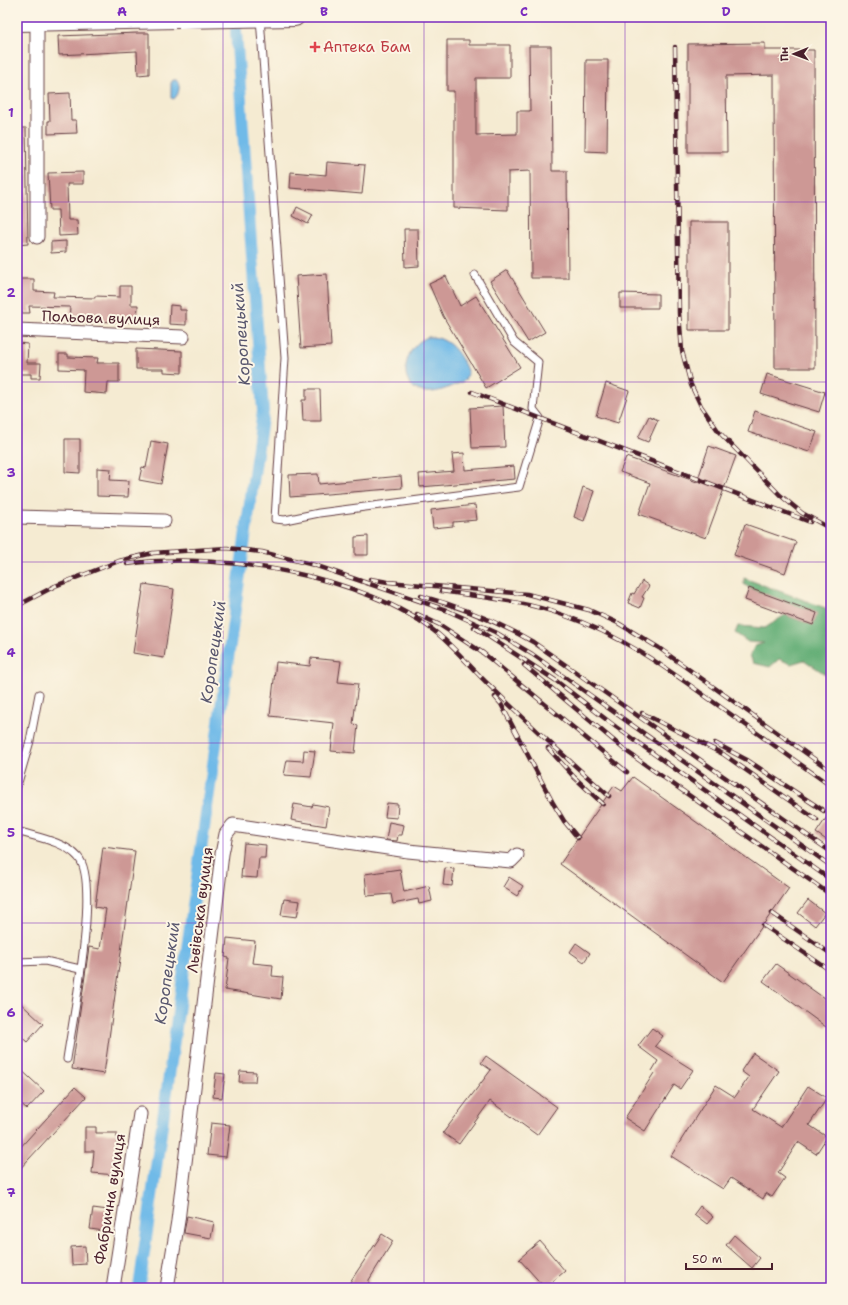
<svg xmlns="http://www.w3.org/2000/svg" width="848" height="1305" font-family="'Shantell Sans',sans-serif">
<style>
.forest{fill:#64ae76;stroke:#576650}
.water{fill:#6fbae8;stroke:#5c6c8a}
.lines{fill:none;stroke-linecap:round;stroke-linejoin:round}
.canal{stroke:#6fbae8;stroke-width:12}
.building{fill:#cd9895}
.lane-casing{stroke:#643e44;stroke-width:9}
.street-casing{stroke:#643e44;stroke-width:15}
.secondary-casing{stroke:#643e44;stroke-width:20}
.lane{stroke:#fff;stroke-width:7}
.street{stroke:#fff;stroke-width:13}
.secondary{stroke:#fff;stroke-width:18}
.rail-casing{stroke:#4a1f2b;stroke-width:4.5}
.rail{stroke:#fcf5e5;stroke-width:3;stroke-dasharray:9;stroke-linecap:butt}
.grid{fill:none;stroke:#7b2cbf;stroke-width:1;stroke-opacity:0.55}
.health-dot{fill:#e0444e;stroke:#fcf5e5;stroke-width:1.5}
.labels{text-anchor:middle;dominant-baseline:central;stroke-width:4;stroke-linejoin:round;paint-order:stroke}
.health-label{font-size:15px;fill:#be3a42;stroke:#fcf5e5;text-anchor:start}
.street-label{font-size:15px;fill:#4a1f2b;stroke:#fcf5e5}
.water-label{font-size:16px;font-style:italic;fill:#57556d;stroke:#fcf5e5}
.neatline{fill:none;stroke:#7b2cbf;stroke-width:1.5}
.grid-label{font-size:13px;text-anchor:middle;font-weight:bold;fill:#7b2cbf}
</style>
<rect width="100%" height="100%" fill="#fcf5e5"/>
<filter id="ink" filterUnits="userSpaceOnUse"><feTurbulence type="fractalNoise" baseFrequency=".025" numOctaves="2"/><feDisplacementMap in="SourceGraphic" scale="8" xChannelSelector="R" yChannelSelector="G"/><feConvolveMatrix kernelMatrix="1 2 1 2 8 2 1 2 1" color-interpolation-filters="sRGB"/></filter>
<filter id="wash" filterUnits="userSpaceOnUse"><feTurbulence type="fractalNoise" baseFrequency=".012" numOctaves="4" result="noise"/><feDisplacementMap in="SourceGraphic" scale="16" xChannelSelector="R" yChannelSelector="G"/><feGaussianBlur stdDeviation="0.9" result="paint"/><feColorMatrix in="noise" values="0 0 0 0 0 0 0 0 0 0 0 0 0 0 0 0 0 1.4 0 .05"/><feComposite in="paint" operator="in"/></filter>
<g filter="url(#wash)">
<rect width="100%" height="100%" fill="#f5ebd2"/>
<path class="forest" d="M744,578L831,610V678L804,660L791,664L779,659L770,667L753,663L750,655L755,646L764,643L748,642L735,633L738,626L765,628L785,615L813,625L817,613L749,588L744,584Z"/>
<path class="water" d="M173,80H177C181,86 179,94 174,99L171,98V83Z
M428,337C449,336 462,355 468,374L465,380C459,384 452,386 445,389C396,406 396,349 428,337Z"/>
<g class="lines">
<path class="canal" d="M139,1288L263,411L235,17"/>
</g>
<g id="blocks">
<path class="building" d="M138,33H149V74L138,75L137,51L59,55L58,36Z
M447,40H469V45H510V78H476V135L517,134V111H530L529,46H551L552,171H567L568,278H531L530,171L508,172V210L454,208V91H447Z
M765,43V50H814L815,368H775L774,75L726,76L727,152H688V44Z
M586,60H608L607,152L585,151Z
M70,93L71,120H76L77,133L48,134V121H50L49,94Z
M17,128H26L28,244L17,245Z
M327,162L365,165L362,194L290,188L291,172L326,175Z
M83,172V184H67L68,220H77L78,235L59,236L58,210H50L48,173Z
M297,207L313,215L308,224L293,216Z
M689,222H728V330H689Z
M404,229H418L419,266L405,267Z
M66,241V252L51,253V242Z
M507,270L545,332L528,342L490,281Z
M327,274L331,346L301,348L296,276Z
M446,276L460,306L476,296L520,367L486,388L443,316L429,284Z
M19,279H34V291L54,292L53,297L95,298V296L120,297V286H131V305H138L137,322L69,321L70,307L29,306L30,313H20Z
M620,293L658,294V308H620Z
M170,305L180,306V310H186V325L169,324Z
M17,343L28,344L27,363H41L40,378H31V374H17Z
M136,349L182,351V373L164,372V369H136Z
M59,354H68V357L98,358L97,363H119V382H108L107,394L83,392L84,370L59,369Z
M767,374L825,392L819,412L761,394Z
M606,383L629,391L618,423L596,416Z
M306,389H320L321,421H303L302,400H306Z
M503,406L505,447L472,448L470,408Z
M755,411L817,432L809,452L748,432Z
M649,416L658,420L648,442L638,438Z
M65,439H80V473L65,472Z
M151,441L168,444L161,484L139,480L142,467L146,468Z
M709,446L736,456L706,538L639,514L650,483L620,472L626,457L697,482Z
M464,453L465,470L514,466L515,479L420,487L419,474L454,471L452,454Z
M97,468L111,469L110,480L129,481L128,497L97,496Z
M318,474L319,484L401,476L402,488L290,497L289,475Z
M583,487L594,491L584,521L574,517Z
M475,505L477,520L453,522V526L433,528L431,510Z
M745,524L796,542L785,573L734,555Z
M368,536V555H355V537Z
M642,581L649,586L642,597L644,598L640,608L628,603L632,593L634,594Z
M144,584L174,589L164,658L133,653Z
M749,588L817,613L813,625L745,600Z
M311,658L341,661L338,682L358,684L353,724L358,725L355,753L331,751L334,723L270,716L276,662L310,666Z
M304,750L315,751L311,777L284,775L287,760L303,761Z
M633,777L789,888L723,982L560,864L614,786L622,791Z
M387,803L398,804L397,818L385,817Z
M294,804L312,807L313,804L329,807L326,826L291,820Z
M831,811V843L816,833Z
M389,822L404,825L402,835H398L397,841L386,840Z
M244,843L266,845L265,858H259L257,878L241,877Z
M103,847L135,851L104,1074L72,1069L89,947L100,949L106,909L95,907Z
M445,868L454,869L452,886L443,885Z
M400,869L404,892L429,886L432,901L419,904L418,899L393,904L391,894L367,896L365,874Z
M509,877L523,886L517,896L503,887Z
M284,899L300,901L297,917L281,915Z
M808,900L825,913L815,926L798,913Z
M227,938L255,941L252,963L273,965L272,976L283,977L281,999L225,990L229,958L225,957Z
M576,943L590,953L584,962L570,952Z
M776,964L831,1003V1020L826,1027L763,981Z
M17,1000L43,1024L27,1042L17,1033Z
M652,1028L663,1036L655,1046L693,1070L680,1089L674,1085L645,1131L625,1118L654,1073L652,1071L658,1061L638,1046Z
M753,1053L779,1071L753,1109L781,1127L808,1086L827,1098L809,1125L827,1137L816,1154L798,1142L778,1173L785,1178L772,1197L766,1193L763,1199L731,1178L723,1189L671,1156L716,1085L735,1097L749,1077L741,1071Z
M486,1056L557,1107L537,1135L490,1101L459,1144L443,1133L491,1070L481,1063Z
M17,1066L44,1091L27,1109L17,1100Z
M240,1071L256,1072L255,1082H239Z
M216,1073L225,1074L222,1098L213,1097Z
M75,1087L86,1097L17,1172V1151Z
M211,1123L230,1125L226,1157L207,1155Z
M85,1127H96V1133H117L116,1175L92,1173L94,1151H85Z
M700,1206L713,1217L707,1224L694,1214Z
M93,1208L108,1210L104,1231L90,1229Z
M187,1216L214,1222L211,1238L184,1233Z
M382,1234L393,1241L369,1280L368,1288H346Z
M734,1235L760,1258L752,1268L726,1245Z
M540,1241L565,1271L545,1288L519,1259Z
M85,1246L86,1264L72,1265L71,1247Z"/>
</g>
</g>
<g filter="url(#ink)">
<use href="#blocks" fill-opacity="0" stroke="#643e44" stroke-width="1"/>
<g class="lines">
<g class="lane-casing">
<path id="lane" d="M260,18L285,358L275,519L285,520L319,513L519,487L540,418L533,409L538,362L514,342L475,275
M17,786L30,741L39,694
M17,831C36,837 64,841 78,857C101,881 72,1023 67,1059
M17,962L45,961L80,969"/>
</g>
<g class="street-casing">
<path id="street" d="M37,17V237
M17,330L183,337
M17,517L164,521
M113,1288L140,1114
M167,1288L178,1221L222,854L226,834L233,825L408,851L511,861L517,855"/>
</g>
<g class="secondary-casing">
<path id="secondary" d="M17,22L295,17"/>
</g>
<use href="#lane" class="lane"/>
<use href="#street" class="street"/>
<use href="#secondary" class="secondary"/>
<g class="rail-casing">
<path id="rail" d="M675,47L679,313L682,351L691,385L701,406L719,432L780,495L802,513L831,529
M472,392L810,522
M127,564C218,551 366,575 438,634C457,650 472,669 489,685C528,723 568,760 609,796
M370,579L388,582L527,594L589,610L618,623L659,648L831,771
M441,591C482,597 524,601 563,615C619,634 665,667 712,701C752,729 791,758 831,786
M421,596C462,607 496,621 533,642L831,852
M17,606L55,586L119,561L153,553L227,548L262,552L314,565L446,610L495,632L532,654L831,866
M417,614L440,625L483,653L627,772
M474,627L555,680L616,727L831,880
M524,665L626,751L831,895
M495,697L501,704L553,803L564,821L578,838
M642,713L723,754L817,820
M715,743L747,760L824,811
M548,748L574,777L603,804
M772,913L831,954
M763,925L831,971"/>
</g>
<use href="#rail" class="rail"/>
</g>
</g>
<path class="grid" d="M223,17V1288M424,17V1288M625,17V1288M17,202H831M17,382H831M17,562H831M17,743H831M17,923H831M17,1103H831"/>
<path class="health-dot" d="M313 41h4v4h4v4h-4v4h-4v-4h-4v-4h4z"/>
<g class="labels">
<g class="health-label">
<text x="323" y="47">Аптека Бам</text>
</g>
<g class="street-label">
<text transform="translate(101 318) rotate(2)">Польова вулиця</text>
<text transform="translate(200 910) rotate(-83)">Львівська вулиця</text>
<text transform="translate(110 1199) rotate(-81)">Фабрична вулиця</text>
</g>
<g class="water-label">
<text transform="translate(241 334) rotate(-94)">Коропецький</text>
<text transform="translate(213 652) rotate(-82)">Коропецький</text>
<text transform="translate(167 973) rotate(-82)">Коропецький</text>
</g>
</g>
<rect width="848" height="1305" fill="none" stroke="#fcf5e5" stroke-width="44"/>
<g transform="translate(794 54) rotate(269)" stroke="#fcf5e5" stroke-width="3" paint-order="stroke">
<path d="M0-3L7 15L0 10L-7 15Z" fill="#4a1f2b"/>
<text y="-6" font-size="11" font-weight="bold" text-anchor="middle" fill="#4a1f2b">Пн</text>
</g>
<path d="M686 1263v6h86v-6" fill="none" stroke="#4a1f2b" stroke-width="2"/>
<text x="692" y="1263" font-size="12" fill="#4a1f2b" stroke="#fcf5e5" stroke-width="3" paint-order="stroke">50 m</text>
<rect x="22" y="22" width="804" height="1261" class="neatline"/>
<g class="grid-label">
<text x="122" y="16">A</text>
<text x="324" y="16">B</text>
<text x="524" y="16">C</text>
<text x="726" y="16">D</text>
<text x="11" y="117">1</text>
<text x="11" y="297">2</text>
<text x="11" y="477">3</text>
<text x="11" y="657">4</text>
<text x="11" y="837">5</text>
<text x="11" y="1017">6</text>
<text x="11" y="1197">7</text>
</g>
</svg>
